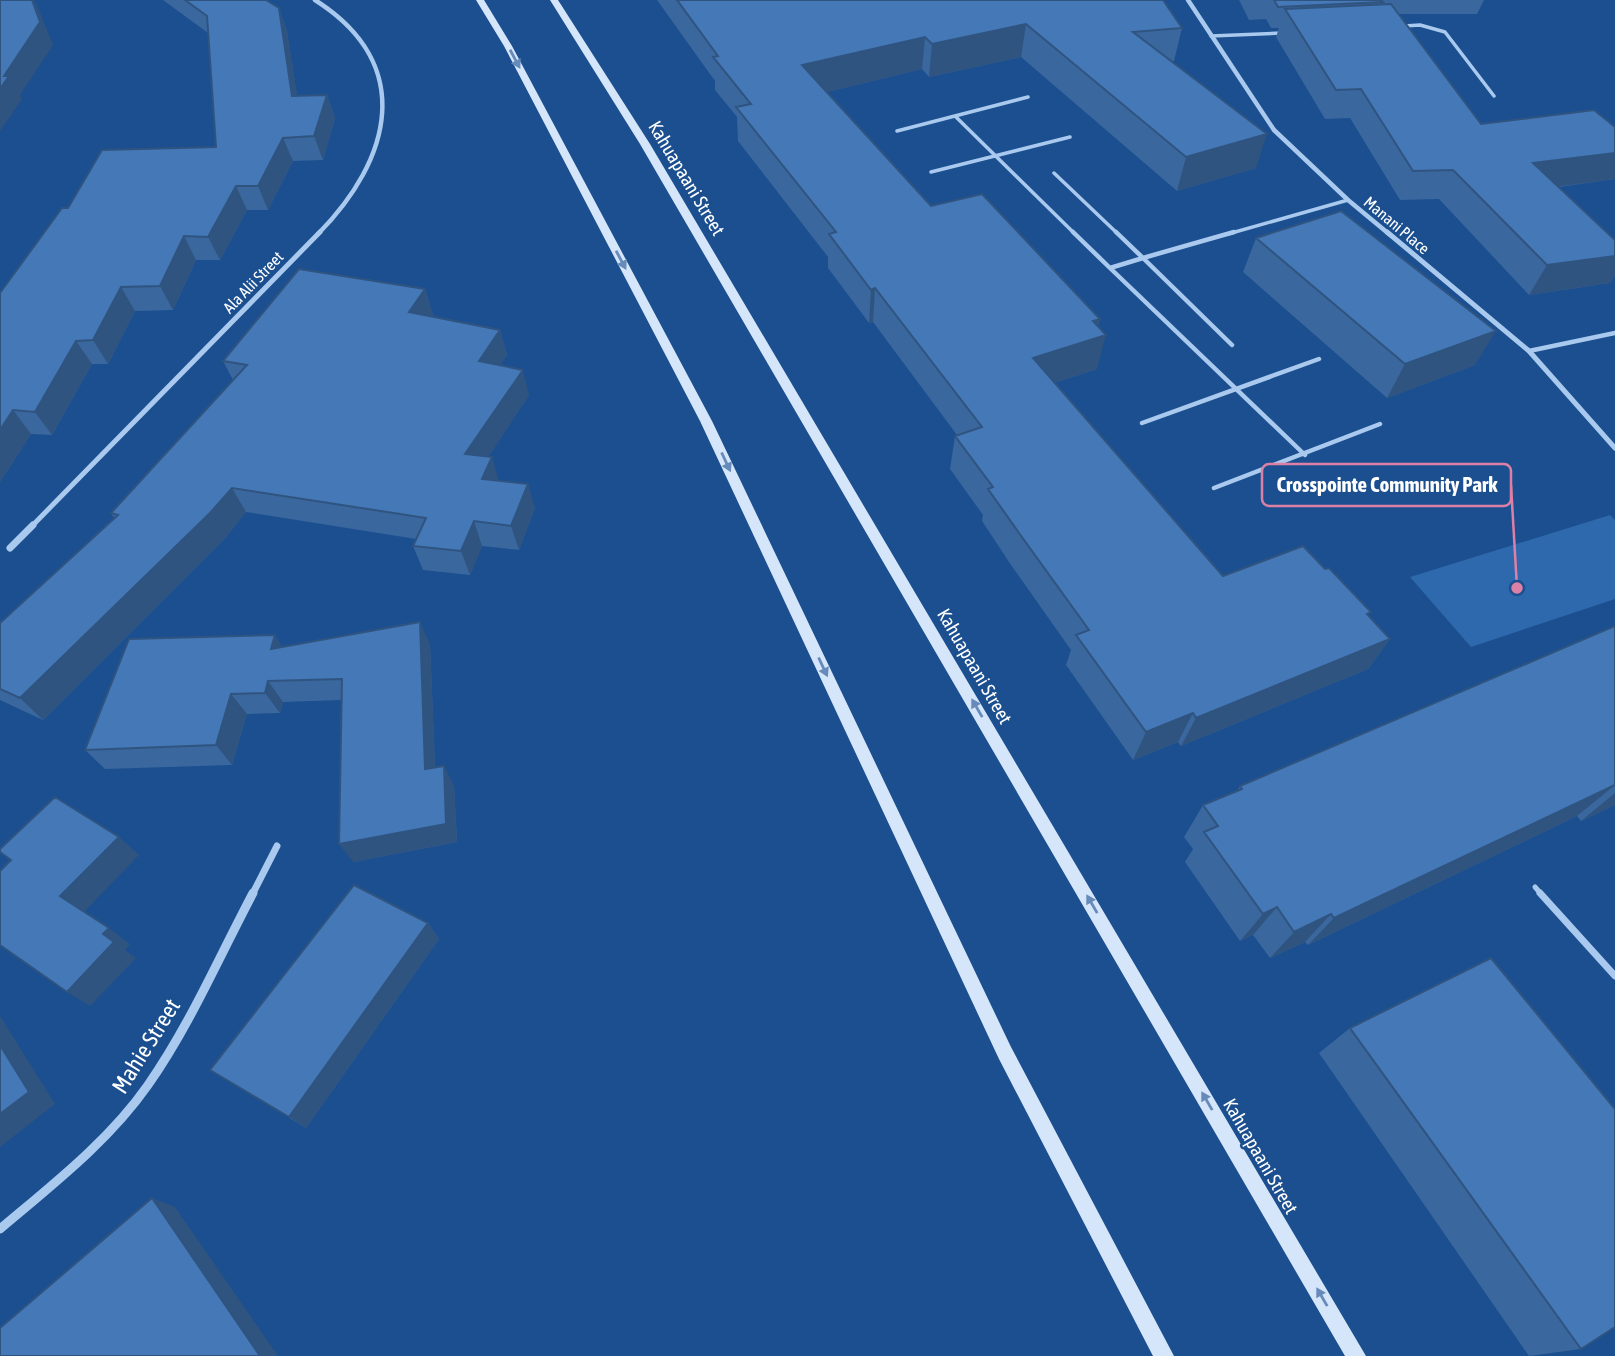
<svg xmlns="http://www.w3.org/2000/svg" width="1615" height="1356" font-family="'Asap Condensed',sans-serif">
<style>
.green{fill:#2e69ad}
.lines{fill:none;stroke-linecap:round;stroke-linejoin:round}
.service-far3{stroke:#a9c9ee;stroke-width:3.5}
.service-far2{stroke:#a9c9ee;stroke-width:4.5}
.service-far1{stroke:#a9c9ee;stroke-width:5}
.service{stroke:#a9c9ee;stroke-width:7}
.minor-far3{stroke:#a9c9ee;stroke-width:4.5}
.minor-far2{stroke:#a9c9ee;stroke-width:5}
.minor-far1{stroke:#a9c9ee;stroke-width:7}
.minor{stroke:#a9c9ee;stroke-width:9}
.secondary{fill:#d6e6fa;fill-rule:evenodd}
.wall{fill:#3a679d}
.shaded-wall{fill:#305480}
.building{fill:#4478b7;stroke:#305480;stroke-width:2}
.oneway{fill:#668bba}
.labels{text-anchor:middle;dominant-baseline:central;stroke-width:5;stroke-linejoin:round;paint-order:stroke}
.far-street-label{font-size:16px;fill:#fff;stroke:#1b4f8f}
.street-label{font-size:19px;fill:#fff;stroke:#1b4f8f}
.near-street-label{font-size:23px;fill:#fff;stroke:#1b4f8f}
.leader{fill:none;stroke:#dd80a5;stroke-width:2.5}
.callout-dot{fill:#dd80a5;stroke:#1b4f8f;stroke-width:2.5}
.callout{fill:#1b4f8f;stroke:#dd80a5;stroke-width:2.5}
.callout-label{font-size:21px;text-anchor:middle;font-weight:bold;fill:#fff}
</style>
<rect width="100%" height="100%" fill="#1b4f8f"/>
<path class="green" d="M1610,515L1615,520V599L1471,647L1410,577Z"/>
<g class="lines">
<path class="service-far3" d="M1404,26L1420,25L1445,32L1494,96
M1211,36L1282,33
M955,116L1075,234
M897,131L1028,97
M931,172L1070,137
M1054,173L1118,234
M1228,234L1348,200"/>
<path class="service-far2" d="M1073,232L1110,268
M1116,232L1143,258L1234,232
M1232,345L1143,258L1110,268L1305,455
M1529,351L1615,333
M1142,423L1319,359
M1214,488L1380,424"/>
<path class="service-far1" d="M1535,887L1542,895"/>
<path class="service" d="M1540,893L1615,976"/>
<path class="minor-far3" d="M315,0C416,64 392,159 318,234
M1188,0L1274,130L1348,200L1389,234"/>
<path class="minor-far2" d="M1387,232L1529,351L1615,448
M31,527L320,232"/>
<path class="minor-far1" d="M10,548L33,525
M252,895L277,846"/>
<path class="minor" d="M0,1229C52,1185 109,1141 148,1085C190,1025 219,957 253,893"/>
<path class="secondary" d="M476,0H484L512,46L712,421L1011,1047L1174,1356H1153L999,1059L700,421L504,46Z
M550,0H558L650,144L1366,1356H1345L640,144Z"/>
</g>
<path class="wall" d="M163,0H266L279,8L287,31L297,96L327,95L335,118L323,160L293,161L268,210H247L220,260H196L173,310L135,311L108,364H92L52,435L31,434L0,482V293L68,208L216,147L208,33Z
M657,0H1163L1182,28L1174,61H1171L1256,168L1177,191L1021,57L929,77L922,69L827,92L931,206L1100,319L1098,326L1097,369L1054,383L1223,576L1369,616L1390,639L1368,669L1181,746L1178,742L1133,760L1066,665L1071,650L1011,565L982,521L983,515L950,469L955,436L957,435L873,322L869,323L828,268V257L738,141L737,117L715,90V81Z
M1239,0H1484L1477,14H1399L1481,124L1615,179L1559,187L1615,240V275L1610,283L1529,295L1439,199L1400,200L1350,118L1325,119L1276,37L1279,28H1271L1266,19L1249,20Z
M1256,238L1475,365L1387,398L1243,272Z
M425,289L433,315L432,316L500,330L507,355L500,365L529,395L488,457L499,481L535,508L519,550L482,546L470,575L423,570L413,546L416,539L246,512L226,537L43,720L0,700V623L114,518L111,513L233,380L223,361Z
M1615,626V805L1581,821L1577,816L1308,945L1305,942L1270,958L1253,935L1240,941L1185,862L1193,849L1184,837L1203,805L1238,790L1240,786Z
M430,644L435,767L454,785L457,842L353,862L342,700L283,702L280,713L247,714L232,765L105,769L85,750L283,647Z
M428,923L439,939L306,1128L210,1070Z
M1350,1028L1581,1349L1529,1356L1319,1053Z"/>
<path class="shaded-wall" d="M32,0H34L39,10L53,45L20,95L22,99L0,131V89Z
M279,8L287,31L301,119L292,96Z
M1026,24L1021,57L929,77L932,44Z
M925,37L922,69L803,98L802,65Z
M327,95L335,118L323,160L314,136Z
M1267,134L1256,168L1177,191L1186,157Z
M283,138L293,161L268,210L258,186Z
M1615,153V179L1517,192L1533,163Z
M236,186L247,210L220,260L208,237Z
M184,236L196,260L173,310L160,286Z
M1615,256V275L1610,283L1529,295L1547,265Z
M121,287L135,311L108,364L93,340Z
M875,288L873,322L869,323L871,290Z
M425,289L433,315L418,337L409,312Z
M1100,319L1095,339L1106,335L1097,369L1026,392L1033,358L1093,321Z
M500,330L507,355L486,386L479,361Z
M1496,331L1475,365L1387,398L1405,364Z
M76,341L92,364L52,435L35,412Z
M523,370L529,395L474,479L465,454Z
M13,410L31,434L0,482V430Z
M492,457L499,482L482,479Z
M528,484L535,508L519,550L511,526Z
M232,488L246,512L226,537L43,720L20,698Z
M474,521L482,546L470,575L461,551Z
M420,622L430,644L436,788L425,769Z
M275,635L289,657L271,649Z
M1390,639L1368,669L1181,746L1196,718Z
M268,681L283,702L280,713L265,693Z
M231,694L247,714L232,765L216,745Z
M1193,713L1178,742L1133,760L1146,732Z
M444,766L454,785L457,842L353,862L339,844Z
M1615,785L1577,816L1308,945L1334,918Z
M1615,793V805L1581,821Z
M119,837L139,855L83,913L60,896Z
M1277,907L1253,935L1240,941L1263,914Z
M1331,914L1305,942L1270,958L1294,932Z
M428,923L439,939L306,1128L289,1117Z
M109,928L130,944L125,950L136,958L90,1006L67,992L103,934Z
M0,1016L55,1104L0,1147Z
M152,1198L175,1207L278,1356H260Z"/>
<path class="building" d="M0,0H32L40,22L4,76H9L0,89Z
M185,0H266L279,8L292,96L327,95L314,136L283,138L258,186H236L208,237L184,236L160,286L121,287L93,340L76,341L35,412L13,410L0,430V293L62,208H68L102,150L216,147L207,16Z
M677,0H1163L1182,28L1133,32L1267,134L1186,157L1026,24L932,44L925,37L802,65L931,206L982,194L1100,319L1093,321L1106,335L1033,358L1223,576L1303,546L1325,569L1329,568L1371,612L1367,614L1390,639L1196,718L1193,713L1146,732L1076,635L1089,630L1019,533L988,489L993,487L955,436L982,427L875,288L871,290L829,234L836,232L736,107L751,104L713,57L718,56Z
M1274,0H1381L1383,2L1278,7Z
M1391,4L1481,124L1594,110L1615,127V153L1533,163L1615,240V256L1547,265L1453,170L1413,171L1361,89L1336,90L1285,9Z
M1341,211L1496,331L1405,364L1256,238Z
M299,269L425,289L409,312L500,330L479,361L523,370L465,454L492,457L482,479L528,484L511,526L474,521L461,551L413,546L426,518L232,488L210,513L20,698L0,689V623L118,515L111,513L247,365L223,361Z
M420,622L425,769L444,766L446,824L339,844L342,679L268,681L265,693L231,694L216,745L85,750L129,639L275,635L271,649Z
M1615,626V785L1334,918L1331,914L1294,932L1277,907L1263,914L1204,832L1218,826L1203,805L1242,789L1240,786Z
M55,797L119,837L60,896L109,928L103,934L114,942L67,992L0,945V871L11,860L0,852V849Z
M354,885L428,923L289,1117L210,1070Z
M1491,958L1615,1109V1327L1581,1349L1350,1028Z
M0,1045L29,1092L0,1114Z
M152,1198L260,1356H0V1328Z"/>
<defs><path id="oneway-solid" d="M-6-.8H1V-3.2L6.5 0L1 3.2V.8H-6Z" transform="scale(1.75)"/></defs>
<g class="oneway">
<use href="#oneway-solid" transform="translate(515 59) rotate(62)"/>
<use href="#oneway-solid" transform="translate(621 260) rotate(62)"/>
<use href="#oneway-solid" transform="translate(726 462) rotate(65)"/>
<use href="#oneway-solid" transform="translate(823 667) rotate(65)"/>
<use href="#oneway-solid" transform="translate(977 708) rotate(-120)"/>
<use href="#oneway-solid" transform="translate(1092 904) rotate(-120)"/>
<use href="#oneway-solid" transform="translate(1207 1101) rotate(-120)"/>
<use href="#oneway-solid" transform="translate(1322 1297) rotate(-120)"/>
</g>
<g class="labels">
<g class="far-street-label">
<text transform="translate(1397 225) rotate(40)">Manani Place</text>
<text transform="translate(253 282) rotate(-46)">Ala Alii Street</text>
</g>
<g class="street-label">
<text transform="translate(687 178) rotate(59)">Kahuapaani Street</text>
<text transform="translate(975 666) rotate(60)">Kahuapaani Street</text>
<text transform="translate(1261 1156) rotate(60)">Kahuapaani Street</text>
</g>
<g class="near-street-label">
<text transform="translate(146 1046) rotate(-58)">Mahie Street</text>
</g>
</g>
<path class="leader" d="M1517 588L1511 485"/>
<circle class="callout-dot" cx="1517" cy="588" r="7"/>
<rect class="callout" x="1262" y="464" width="249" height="42" rx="7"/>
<g class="callout-label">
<text x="1387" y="492">Crosspointe Community Park</text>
</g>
</svg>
